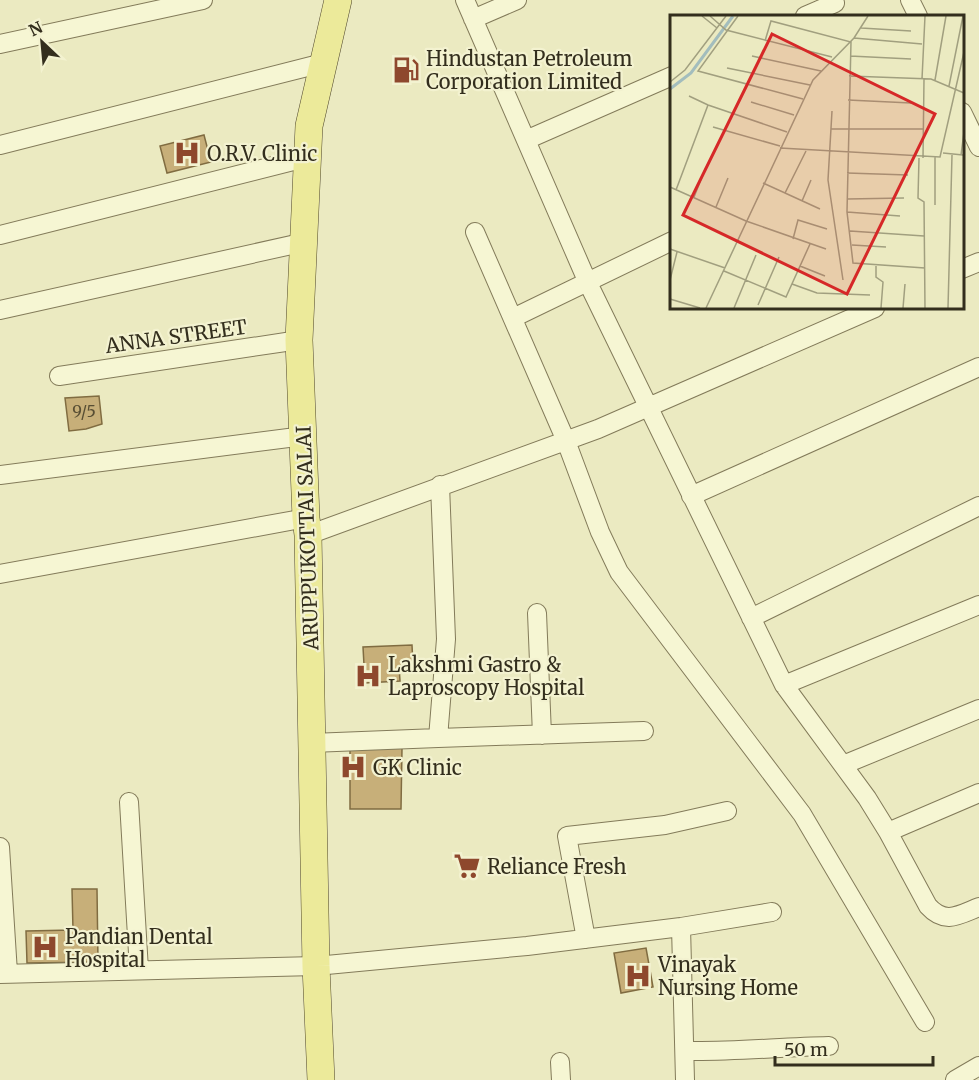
<svg xmlns="http://www.w3.org/2000/svg" width="979" height="1080" font-family="Merriweather,serif">
<style>
.building{fill:#c7af79;stroke:#806c41;stroke-width:1.5}
.lines{fill:none;stroke-linecap:round;stroke-linejoin:round}
.street-casing{stroke:#837b5a;stroke-width:20}
.primary-casing{stroke:#51482e;stroke-width:28}
.street{stroke:#f6f6d3;stroke-width:18}
.primary{stroke:#ecea9a;stroke-width:27}
.labels{text-anchor:middle;dominant-baseline:central;stroke-width:4.5;stroke-linejoin:round;paint-order:stroke}
.number-label{font-size:16px;fill:#584e34}
.poi-label{font-size:20px;fill:#332e1d;stroke:#f3f2d0;text-anchor:start}
.street-label{font-size:20px;fill:#332e1d;stroke:#f3f2d0}
.inset-river{fill:none;stroke:#a3bdbd;stroke-width:3}
.inset-road{fill:none;stroke:#a19f7f;stroke-width:1.5}
.view{fill:#d62828;fill-opacity:0.15;stroke:#d62828;stroke-width:3}
.inset-edge{fill:none;stroke:#332e1d;stroke-width:3}
</style>
<rect width="100%" height="100%" fill="#ebeac1"/>
<path class="building" d="M204,135L211,162L167,173L160,146Z
M99,396L102,424L86,429L69,431L65,398Z
M412,645L413,665L399,666L400,681L365,683L363,647Z
M350,748H402L401,809H350Z
M72,889H97L98,962L27,963L26,931L73,930Z
M646,948L653,987L621,993L614,953Z"/>
<g class="lines">
<g class="street-casing">
<path id="street" d="M465,0L588,283L784,685L867,798L888,832L928,906C945,925 959,915 979,907
M910,0L918,16
M805,16L835,3
M473,19L517,0
M0,44L203,0
M962,112L979,147
M526,140L672,76
M0,145L323,63
M475,232L566,441L600,532L619,572L802,814L925,1022
M0,235L309,157
M962,269L979,262
M0,310L305,242
M513,318L672,241
M59,376L299,340
M0,475L304,436
M691,496L979,367
M308,535L598,429L875,308
M0,574L306,518
M537,613L542,735
M751,618L979,506
M784,685L979,605
M438,738L644,731
M311,743L438,738L446,639L440,485
M843,765L979,709
M129,802L139,970
M888,832L979,793
M0,847L8,973
M681,927L685,1080
M586,939L567,836L665,825L727,811
M0,974L316,966L527,946L681,927L772,912
M685,1051C733,1052 780,1047 829,1046
M560,1062L561,1080
M955,1080L979,1066"/>
</g>
<g class="primary-casing">
<path id="primary" d="M321,1080L316,966L308,535L306,518L299,340L309,126L338,0"/>
</g>
<use href="#street" class="street"/>
<use href="#primary" class="primary"/>
</g>
<defs>
<g id="fuel-bare" transform="scale(2.07)"><path d="M-5.5-6h7V0h2V4h1.3V-2.5L3-4.5l.8-.8L6-3V5H2.5V1h-1V6h-7ZM-4.2-4.7v3.2H.2V-4.7Z" fill="#8e482d" stroke="#f3f2d0" stroke-width="2.5" paint-order="stroke"/></g>
<g id="hospital-bare" transform="scale(2.07)"><path d="M-5-5h3v3.5h4V-5h3V5h-3V1.5h-4V5h-3Z" fill="#8e482d" stroke="#f3f2d0" stroke-width="2.5" paint-order="stroke"/></g>
<g id="supermarket-bare" transform="scale(2.07)"><path d="M-6-5.5h2.5l.6 2H6L4.5 2H-2.5L-4.4-4H-6ZM-1.5 3.2a1.3 1.3 0 1 0 .1 0ZM3 3.2a1.3 1.3 0 1 0 .1 0Z" fill="#8e482d" stroke="#f3f2d0" stroke-width="2.5" paint-order="stroke"/></g>
</defs>
<g fill-rule="evenodd">
<use href="#fuel-bare" x="406" y="70"/>
<use href="#hospital-bare" x="187" y="153"/>
<use href="#hospital-bare" x="368" y="676"/>
<use href="#hospital-bare" x="353" y="767"/>
<use href="#supermarket-bare" x="467" y="866"/>
<use href="#hospital-bare" x="45" y="947"/>
<use href="#hospital-bare" x="638" y="976"/>
</g>
<g class="labels">
<g class="number-label">
<text x="84" y="411">9/5</text>
</g>
<g class="poi-label">
<text x="426" y="58">Hindustan Petroleum<tspan x="426" dy="23">Corporation Limited</tspan></text>
<text x="207" y="153">O.R.V. Clinic</text>
<text x="388" y="664">Lakshmi Gastro &amp;<tspan x="388" dy="23">Laproscopy Hospital</tspan></text>
<text x="373" y="767">GK Clinic</text>
<text x="487" y="866">Reliance Fresh</text>
<text x="65" y="936">Pandian Dental<tspan x="65" dy="23">Hospital</tspan></text>
<text x="658" y="964">Vinayak<tspan x="658" dy="23">Nursing Home</tspan></text>
</g>
<g class="street-label">
<text transform="translate(176 336) rotate(-8)">ANNA STREET</text>
<text transform="translate(307 538) rotate(-92)">ARUPPUKOTTAI SALAI</text>
</g>
</g>
<g transform="translate(670 15)">
<rect width="294" height="294" fill="#ebeac1"/>
<path class="inset-river" d="M0,74L21,58L63,1"/>
<path class="inset-road" d="M32,1L47,13M40,1L56,15L162,42M68,1L28,56L133,84M191,13L241,16M184,23L252,29M95,26L101,6L181,27L177,197L183,248L255,253M82,41L151,56M180,41L241,44M57,53L140,70M179,61L261,64L294,78M252,64L255,1M265,65L276,1M0,67L15,55L56,1M279,71L293,1M19,81L38,90M178,85L241,88M81,87L124,100M162,96L158,165L173,265M43,112L110,131M161,114H253M110,133L270,142L294,37M273,138L293,140M291,140L294,117M265,142V190M249,143L248,183L254,187L255,293M253,143L254,64M177,158L238,160M93,168L115,178L136,136M0,172L76,206L156,234M6,175L38,90L117,117M115,178L150,194M24,182L36,152M177,184L234,183M132,186L141,165M46,192L58,163M177,197L230,201M180,216L254,221M123,224L128,205L157,214M182,230L216,232M0,234L55,253M130,251L155,261M206,251V262L213,267L211,293M54,256L116,282L140,229M0,265L7,237M122,269L147,278L200,280M0,284L30,293M88,290L109,242M36,293L143,65L184,23L198,1M64,293L86,240M233,293L235,269M278,293L282,140"/>
<path class="view" d="M102,19L265,99L177,279L13,200Z"/>
<rect width="294" height="294" class="inset-edge"/>
</g>
<g transform="translate(42 42) rotate(334)" stroke="#f3f2d0" stroke-width="4.5" paint-order="stroke">
<path d="M0-4.5L10 22L0 15L-10 22Z" fill="#332e1d"/>
<text y="-9" font-size="16" font-weight="bold" text-anchor="middle" fill="#332e1d">N</text>
</g>
<path d="M775 1056v9h158v-9" fill="none" stroke="#332e1d" stroke-width="3"/>
<text x="784" y="1056" font-size="18" fill="#332e1d" stroke="#f3f2d0" stroke-width="4.5" paint-order="stroke">50 m</text>
</svg>
